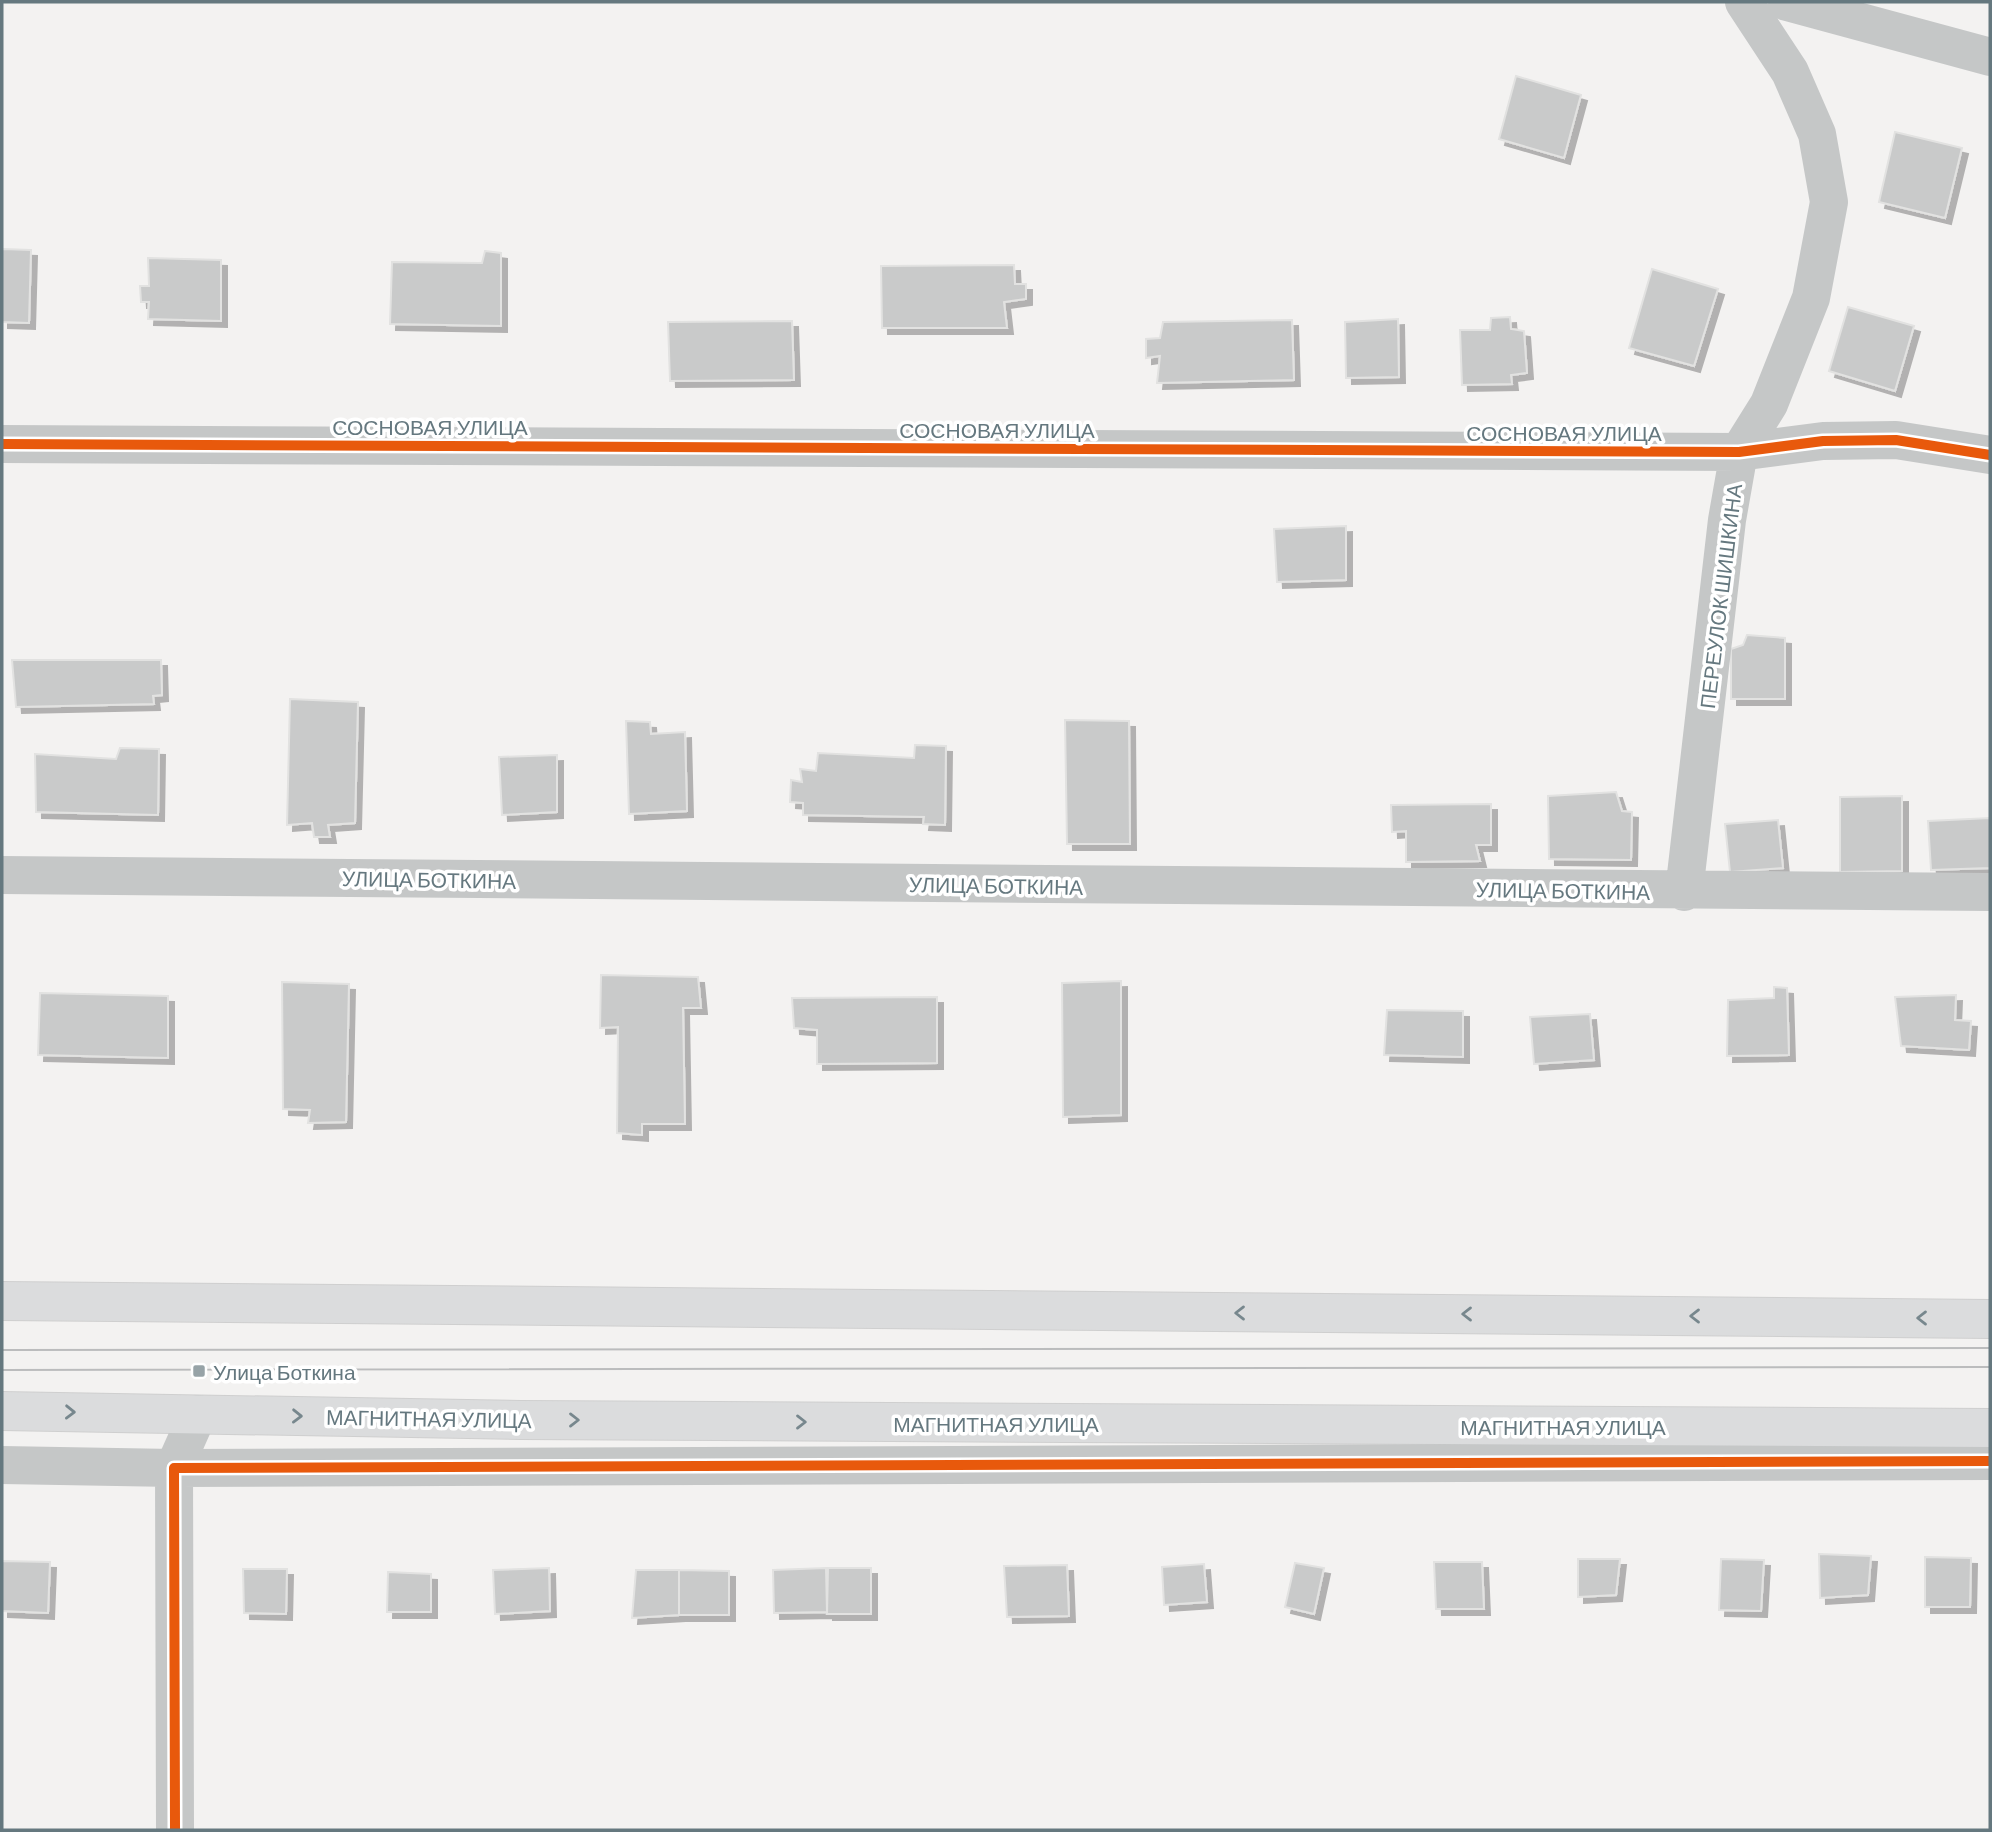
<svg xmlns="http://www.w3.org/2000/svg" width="1992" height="1832" font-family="Barlow,sans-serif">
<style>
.building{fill:#c9caca;stroke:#e2e2e1;stroke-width:2;filter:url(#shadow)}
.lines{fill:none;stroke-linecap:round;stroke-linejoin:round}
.primary-casing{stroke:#cfcfcf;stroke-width:40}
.street{stroke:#c5c7c7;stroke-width:38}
.primary{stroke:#dbdcdd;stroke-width:38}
.tram{stroke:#bbbcbd;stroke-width:2}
.cycleway-casing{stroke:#fff;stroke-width:15}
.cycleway{stroke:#e8590c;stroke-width:10}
.oneway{stroke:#77878d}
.poi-dot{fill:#97a3a7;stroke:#fff;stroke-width:2.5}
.labels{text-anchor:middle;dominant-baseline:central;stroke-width:7;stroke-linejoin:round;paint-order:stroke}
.street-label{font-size:21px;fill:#65787f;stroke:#fff}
.poi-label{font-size:21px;fill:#65787f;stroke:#fff;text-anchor:start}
</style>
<defs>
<filter id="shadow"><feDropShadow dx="6" dy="6" stdDeviation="0" flood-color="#0004"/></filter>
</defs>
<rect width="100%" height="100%" fill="#f3f2f1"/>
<path class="building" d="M1516,76L1581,95L1564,158L1499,139Z
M1895,132L1962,148L1945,218L1879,202Z
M2,249L31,250L29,323L2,322Z
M485,251L501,253V326L390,324L392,262L482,263Z
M148,258L221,260V321L148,319L149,302H141L140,286H149Z
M1014,265L1015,284H1026V299L1004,302L1007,328H882L881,266Z
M1652,269L1718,289L1694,366L1629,348Z
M1848,307L1914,326L1895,391L1829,371Z
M1510,317L1511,329L1524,331L1527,373L1511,375L1512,384L1462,385L1460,330H1490L1491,318Z
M1398,319L1399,377L1346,378L1345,322Z
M1292,320L1294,380L1157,383L1160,356L1146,358V339L1160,338L1163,322Z
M792,321L794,380L670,381L668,322Z
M1346,526V580L1277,582L1274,529Z
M1747,635L1785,638V699H1731V649L1743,645Z
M12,660H161L162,695L153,696L154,704L16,707Z
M290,699L358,702L355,823L328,825L330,837H314L312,823L287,825Z
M1065,720L1129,721L1130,844H1067Z
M626,721L650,722L651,734L685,732L687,811L629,814Z
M915,745L946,746L945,825L923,824L924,817L803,815V803L790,802L791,780L802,782L800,769L816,771L818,753L914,758Z
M120,748L159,749L158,815L36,812L35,754L116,759Z
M557,755V812L502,815L499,757Z
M1616,792L1622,811L1632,812L1631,860L1549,859L1548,796Z
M1902,796V871L1840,872V797Z
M1491,804V845H1476L1480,861L1406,862V831L1392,832L1391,805Z
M1990,818V868L1931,870L1928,821Z
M1778,820L1783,868L1730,872L1725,824Z
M601,975L698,977L701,1008H683L685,1124H642V1135L617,1133L618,1027L600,1028Z
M1121,981V1115L1063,1117L1062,983Z
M282,982L349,984L346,1122L308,1123L310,1110L283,1109Z
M1774,987L1787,988L1789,1055L1727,1056L1728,1000L1774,998Z
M40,993L168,996V1058L38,1055Z
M1956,995L1955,1020L1971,1021L1969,1050L1901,1046L1895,997Z
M937,997V1063L817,1064V1030L794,1028L792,998Z
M1387,1010L1463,1011V1057L1384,1055Z
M1590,1014L1594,1060L1534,1064L1530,1017Z
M1819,1554L1871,1556L1868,1595L1820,1598Z
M1925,1557L1971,1558L1970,1607H1925Z
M1578,1559H1620L1616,1595L1578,1597Z
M1721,1559L1764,1560L1761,1611L1719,1610Z
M2,1561L50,1562L48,1613L2,1611Z
M1434,1562H1482L1484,1609H1436Z
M1295,1563L1324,1568L1314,1614L1285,1607Z
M1204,1564L1207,1602L1164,1605L1162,1567Z
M1067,1565L1069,1616L1007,1617L1004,1566Z
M549,1568L550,1611L495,1614L493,1570Z
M826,1568L827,1612L774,1613L773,1570Z
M828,1568H871V1614H827Z
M243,1569H287L286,1614L244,1613Z
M636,1570H679V1615L632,1618Z
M679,1570L729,1571V1615H679Z
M388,1572L431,1574V1612H387Z"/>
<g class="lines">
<g class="primary-casing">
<path id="primary" d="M2,1301L1990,1319
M2,1411L521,1420L1990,1428"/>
</g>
<path class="street" d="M1787,2L1990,57
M2,444L1739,452L1823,441L1896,440L1990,455
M2,875L1990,892
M1684,892L1727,520L1739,452L1769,404L1811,298L1829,202L1817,134L1790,72L1744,2
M2,1465L174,1468L198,1414
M175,1830L174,1468L1990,1461"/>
<use href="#primary" class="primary"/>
<path class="tram" d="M2,1350L1990,1348
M2,1370L1990,1367"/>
<g class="cycleway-casing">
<path id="cycleway" d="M2,444L1739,452L1823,441L1896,440L1990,455
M175,1830L174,1468L1990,1461"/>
</g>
<use href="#cycleway" class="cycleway"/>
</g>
<defs><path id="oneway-chevron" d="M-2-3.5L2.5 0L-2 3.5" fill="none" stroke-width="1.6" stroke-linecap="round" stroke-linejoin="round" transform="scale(1.75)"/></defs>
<g class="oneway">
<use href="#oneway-chevron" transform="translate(1240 1313) rotate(-180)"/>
<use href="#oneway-chevron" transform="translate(1467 1314) rotate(-180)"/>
<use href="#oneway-chevron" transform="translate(1695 1316) rotate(-180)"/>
<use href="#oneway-chevron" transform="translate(1922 1318) rotate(-180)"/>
<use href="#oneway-chevron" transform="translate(70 1412) rotate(1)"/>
<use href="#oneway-chevron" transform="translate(297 1416) rotate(1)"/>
<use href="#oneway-chevron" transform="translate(574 1420)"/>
<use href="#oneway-chevron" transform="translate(801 1422)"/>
</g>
<rect class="poi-dot" x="192" y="1364" width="14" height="14" rx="3.5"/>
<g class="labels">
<g class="street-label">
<text x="430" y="426">СОСНОВАЯ УЛИЦА</text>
<text x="997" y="429">СОСНОВАЯ УЛИЦА</text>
<text x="1564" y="432">СОСНОВАЯ УЛИЦА</text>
<text transform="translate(1720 596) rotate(-83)">ПЕРЕУЛОК ШИШКИНА</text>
<text transform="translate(429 879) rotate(1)">УЛИЦА БОТКИНА</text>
<text transform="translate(996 885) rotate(1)">УЛИЦА БОТКИНА</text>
<text transform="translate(1563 890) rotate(1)">УЛИЦА БОТКИНА</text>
<text transform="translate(429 1418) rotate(1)">МАГНИТНАЯ УЛИЦА</text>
<text x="996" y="1423">МАГНИТНАЯ УЛИЦА</text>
<text x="1563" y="1426">МАГНИТНАЯ УЛИЦА</text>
</g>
<g class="poi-label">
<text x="213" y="1371">Улица Боткина</text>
</g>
</g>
<rect width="1992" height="1832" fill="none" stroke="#65787f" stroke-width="7"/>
</svg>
